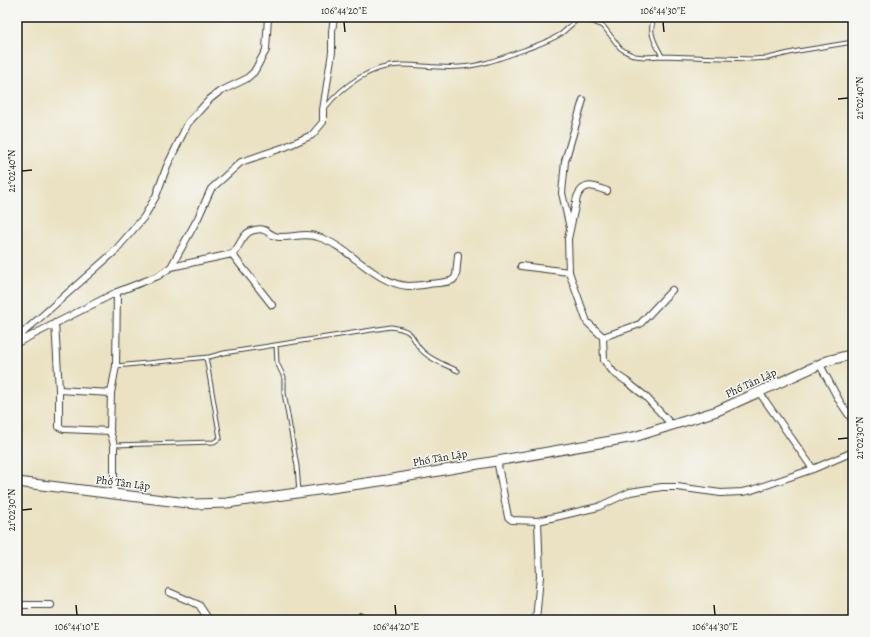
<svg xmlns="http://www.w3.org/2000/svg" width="870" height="637" font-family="Alegreya,serif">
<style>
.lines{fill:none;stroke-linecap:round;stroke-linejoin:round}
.lane-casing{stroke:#3b3a35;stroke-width:5}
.street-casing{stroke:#3b3a35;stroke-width:8}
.secondary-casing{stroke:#3b3a35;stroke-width:11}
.lane{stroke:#fff;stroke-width:3}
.street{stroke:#fff;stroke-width:6}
.secondary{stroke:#fff;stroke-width:9}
.ticks{fill:none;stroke:#1c1c1c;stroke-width:1.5}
.labels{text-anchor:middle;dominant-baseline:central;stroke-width:3;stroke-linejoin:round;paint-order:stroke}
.street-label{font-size:11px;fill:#1c1c1c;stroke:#f6f6f2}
.neatline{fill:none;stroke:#1c1c1c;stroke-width:1.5}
.ticks-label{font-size:10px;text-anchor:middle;fill:#1c1c1c}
</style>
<rect width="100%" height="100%" fill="#f6f6f2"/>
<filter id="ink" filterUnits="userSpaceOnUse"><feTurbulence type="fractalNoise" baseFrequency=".025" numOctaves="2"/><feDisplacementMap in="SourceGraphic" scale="8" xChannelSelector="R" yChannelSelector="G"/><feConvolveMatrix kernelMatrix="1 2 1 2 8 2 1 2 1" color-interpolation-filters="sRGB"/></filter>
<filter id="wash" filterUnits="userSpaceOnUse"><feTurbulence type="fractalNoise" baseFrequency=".012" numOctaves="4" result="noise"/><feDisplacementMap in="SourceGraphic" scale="16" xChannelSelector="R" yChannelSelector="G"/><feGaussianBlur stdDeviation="0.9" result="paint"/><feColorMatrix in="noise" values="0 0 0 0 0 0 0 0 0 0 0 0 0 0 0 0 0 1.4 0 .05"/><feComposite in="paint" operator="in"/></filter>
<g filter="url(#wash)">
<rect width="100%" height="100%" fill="#eae2c2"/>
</g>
<g filter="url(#ink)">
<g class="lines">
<g class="lane-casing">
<path id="lane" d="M576,17L594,22L604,27L620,48L626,52L635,56L645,57L662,56L752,59L768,58L798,51L853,42
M655,17C647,31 655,43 662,56
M853,94L850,103L853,115
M325,108C343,85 372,65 402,65C422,65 441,69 460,67C483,66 503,57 524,50C537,45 550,41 561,34C567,29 573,23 579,18
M276,345L277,363L284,377V393L297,466L299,492
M116,366L209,357L224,353L391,327C421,331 408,342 427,355C436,362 448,366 458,371
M114,445L214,442L220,438L206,357"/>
</g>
<g class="street-casing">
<path id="street" d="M607,191C594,186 584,181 577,197L568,239L569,272L587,322L603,337L604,360L614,373L626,381L645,396L672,425
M570,228L562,193L565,161L583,100
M232,254L272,305
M521,266L569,272
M171,267L232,254C240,248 241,235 251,231C268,225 267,236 279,237C293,238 305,232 318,237C349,246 375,284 408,286C415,286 423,285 429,284C437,283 446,283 453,280L456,276L458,255
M55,323L59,390V427L64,429L110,431
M603,337L640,324L672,290
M17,338L113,253L144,217L156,196L167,166L188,123L210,99L219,92L246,79L254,72L266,50L268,17
M17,343L117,292L158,276L171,267L198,218L211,189L241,162L285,147L312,135L323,122V110L332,52V31L334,17
M820,365L840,402L853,421
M59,390L111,393
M759,392L813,469
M497,460L508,517L512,520L538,521L598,507L630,492L662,487H677L721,493L742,492L752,490L813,469L853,452
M114,494V445L110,431L111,393L116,366L117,292
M169,592L199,605L209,620
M17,605H51
M360,620L361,616
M536,620L540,577L538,521"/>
</g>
<g class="secondary-casing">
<path id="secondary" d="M17,482L195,504L227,503L387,480L634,437L717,411L827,361L853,354"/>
</g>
<use href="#lane" class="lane"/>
<use href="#street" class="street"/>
<use href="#secondary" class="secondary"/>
</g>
</g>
<path class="ticks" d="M344,22L345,32M663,22L664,32M838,99L848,98M22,171L32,170M838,439L848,438M22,510L32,509M76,605L77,615M395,605L396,615M714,605L715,615"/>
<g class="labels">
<g class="street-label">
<text transform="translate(751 383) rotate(-25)">Phố Tân Lập</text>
<text transform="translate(440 458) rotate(-10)">Phố Tân Lập</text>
<text transform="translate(123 483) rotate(7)">Phố Tân Lập</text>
</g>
</g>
<rect width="870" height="637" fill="none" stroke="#f6f6f2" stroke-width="44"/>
<rect x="22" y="22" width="826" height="593" class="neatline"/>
<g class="ticks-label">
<text x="344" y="14">106°44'20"E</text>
<text x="663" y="14">106°44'30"E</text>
<text transform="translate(859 98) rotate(-90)" y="4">21°02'40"N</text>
<text transform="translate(11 171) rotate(-90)" y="4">21°02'40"N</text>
<text transform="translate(859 438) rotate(-90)" y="4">21°02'30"N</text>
<text transform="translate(11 510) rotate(-90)" y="4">21°02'30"N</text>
<text x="77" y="630">106°44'10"E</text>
<text x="396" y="630">106°44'20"E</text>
<text x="715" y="630">106°44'30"E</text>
</g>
</svg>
